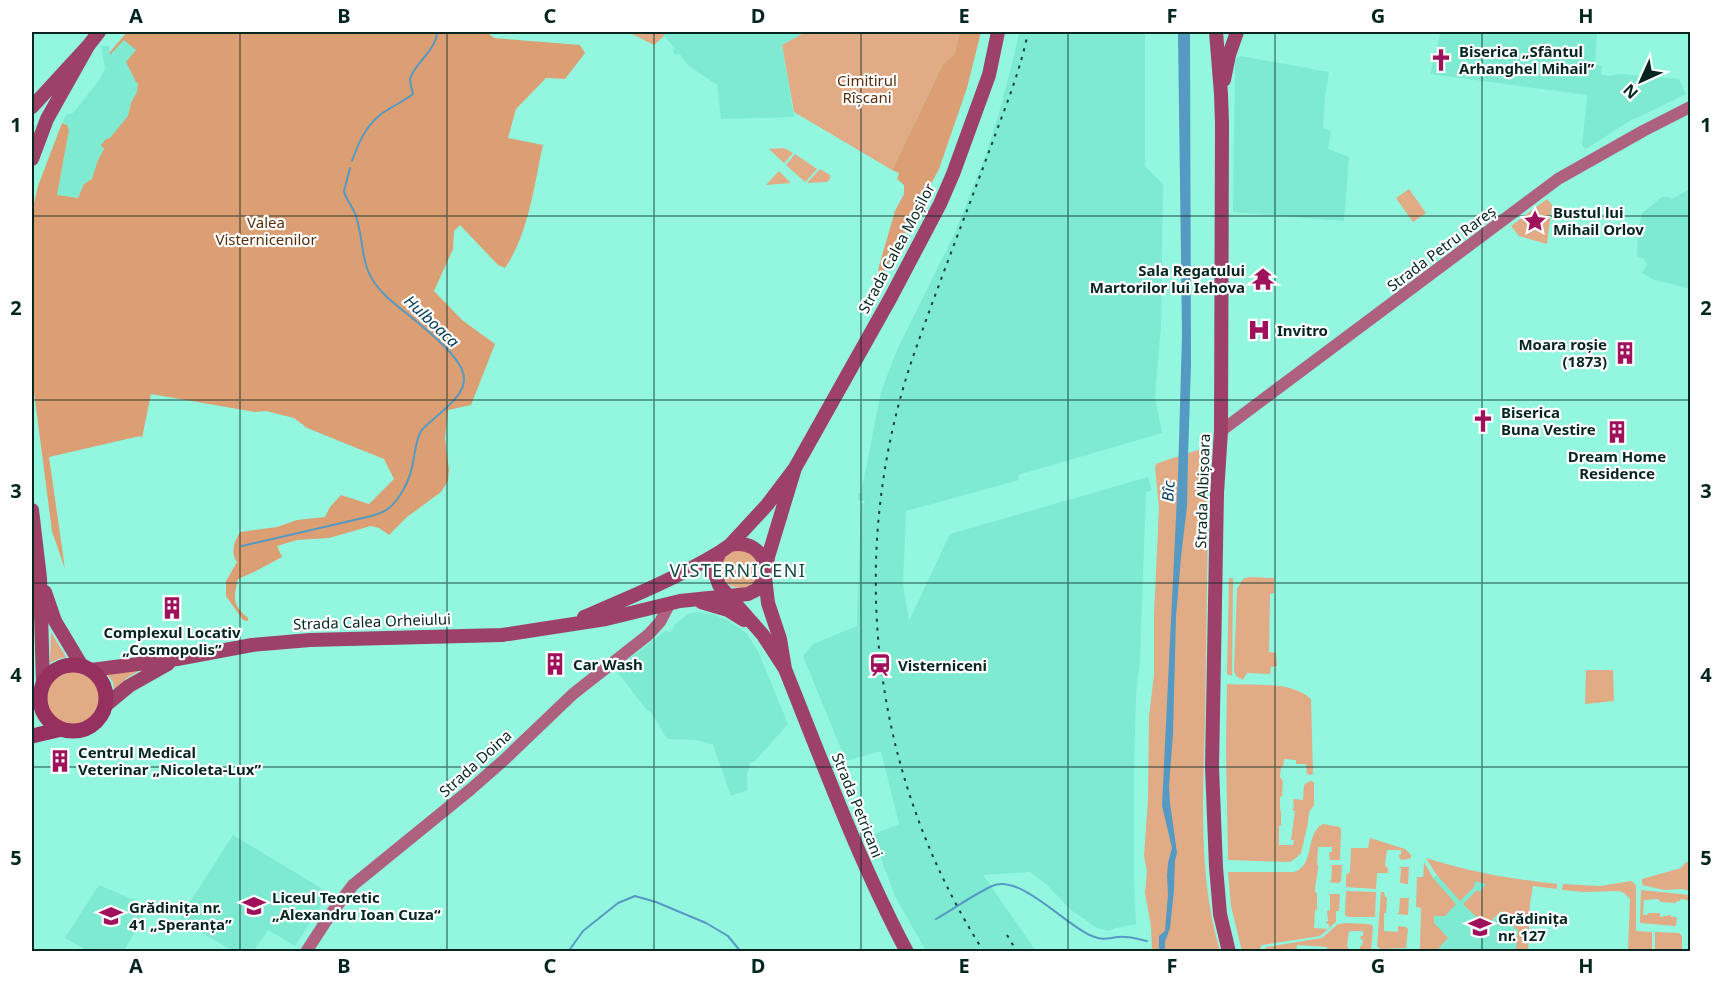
<svg xmlns="http://www.w3.org/2000/svg" width="1722" height="983" font-family="'Noto Sans',sans-serif">
<style>
.built{fill:#7dead1}
.green{fill:#e1ab85}
.forest{fill:#db9f73}
.water{fill:#559ac3}
.lines{fill:none;stroke-linecap:round;stroke-linejoin:round}
.stream{stroke:#559ac3;stroke-width:2}
.secondary{stroke:#ad617e;stroke-width:12}
.primary{stroke:#9d4168;stroke-width:14}
.trunk{stroke:#96305e;stroke-width:15}
.rail{stroke:#18423a;stroke-width:2;stroke-dasharray:3 6;stroke-linecap:butt}
.grid{fill:none;stroke:#052620;stroke-width:1.5;stroke-opacity:0.55}
.labels{text-anchor:middle;dominant-baseline:central;stroke-width:4.5;stroke-linejoin:round;paint-order:stroke}
.poi-label{font-size:15px;font-weight:bold;fill:#052620;stroke:#fff;text-anchor:start}
.park-label{font-size:15px;fill:#562e0c;stroke:#fff}
.street-label{font-size:15px;fill:#052620;stroke:#fff}
.water-label{font-size:16px;font-style:italic;fill:#003b57;stroke:#fff}
.quarter-label{font-size:18px;letter-spacing:1.5px;fill:#144c41;stroke:#fff}
.neatline{fill:none;stroke:#052620;stroke-width:2}
.grid-label{font-size:20px;text-anchor:middle;font-weight:bold;fill:#052620}
</style>
<rect width="100%" height="100%" fill="#93f7df"/>
<path class="built" d="M628,32H806L782,45L794,117L721,119L717,85L689,66L679,53L676,55L673,52L675,48L664,36L654,45Z
M1019,32H1145V166L1163,184L1161,325L1155,398L1162,433L1018,475L1019,480L906,511L903,584L909,621L950,534L1148,477L1152,490L1146,492L1140,660L1136,694L1134,769V884L1136,924L1116,928L1109,931L1097,928L1071,910L1046,884L1030,872L983,875L1036,951H926L895,896L872,835L899,824L881,751L846,761L803,656L813,644L857,626L861,504L865,503L864,501L858,500V493H861L881,392L897,350L955,233L986,154L999,113L1014,56Z
M1441,32H1597L1595,64L1602,66L1601,74L1608,76L1620,74L1679,79L1686,94L1639,117L1631,120L1586,149L1582,146L1587,95L1430,74Z
M124,40L136,50L138,83L137,93L129,109V116L110,138L98,160L92,179L84,184L78,198L57,195L69,130L65,123H62L66,115L73,113L100,79L105,68L101,46H109L110,54Z
M1241,56L1329,72L1325,97L1323,128L1331,131L1328,149L1349,157L1344,221L1233,212L1235,62L1236,58Z
M1690,189V289L1652,279L1642,273L1647,265L1644,259L1637,256L1638,234L1642,213L1662,197H1670L1672,199Z
M697,612L712,614L725,619L741,629L747,634L758,651L788,724L755,761L750,763L747,774V790L731,796L713,745L697,740L667,739L651,712L646,709L618,673L619,667L665,631L669,632L673,629L674,625L688,614Z
M233,835L329,893L295,946L268,930L254,951H233L179,919Z
M1434,876L1533,886L1530,903L1528,951L1429,952Z
M99,885L149,906L124,951H88L65,938Z"/>
<path class="green" d="M628,32H664V36L654,45Z
M806,32H960L954,55L943,64L892,170L794,112L782,45Z
M784,148L793,153L784,163L769,149Z
M795,154L817,169L805,182L786,165Z
M820,169L830,175V179L827,182L807,183Z
M779,171L791,183L766,185Z
M1409,189L1426,213L1413,222L1396,198Z
M1547,199L1552,205L1547,244L1519,236L1511,226Z
M1204,448L1207,455V488L1204,489V496L1208,499V519C1207,586 1206,653 1205,720C1203,796 1198,878 1220,951H1152L1151,926L1145,893L1147,871L1144,856L1148,798L1149,716L1154,675V615L1159,507L1155,468L1156,464L1161,462Z
M721 569a19 19 0 1 1 38 0a19 19 0 1 1-38 0Z
M1249,577L1274,578V593L1270,594L1269,652L1276,653L1277,666L1271,667L1270,674L1247,673L1243,680L1236,676L1234,671L1237,589L1243,579Z
M1229,578H1233L1232,676L1227,674Z
M51,632L66,657L58,659L50,663Z
M143,668L127,678L114,690L113,682L106,673Z
M1586,670H1613L1614,701L1585,704Z
M47 698a26 26 0 1 1 52 0a26 26 0 1 1-52 0Z
M1227,684C1255,686 1289,680 1311,699L1313,774L1310,775L1307,774L1306,764H1296V760L1284,759L1283,767H1281L1280,777L1283,781L1282,796L1280,797C1280,801 1280,806 1280,810L1281,811V826H1279V845H1293L1294,840H1291L1295,811L1292,810L1294,807L1293,799L1303,800L1304,785L1310,781L1314,782V805L1309,812L1308,823L1301,853L1297,857L1290,862L1228,860L1226,750Z
M1323,824L1340,827L1341,830L1340,860H1330L1329,852H1332V847H1318L1317,865H1318C1318,876 1315,882 1315,891L1317,894V910H1315L1314,928L1329,929V924L1326,923L1327,921H1328L1327,911L1330,910V895L1328,894H1339L1340,895L1339,911H1336V922L1320,936L1262,945L1259,951H1242L1231,906L1228,872H1294C1316,865 1304,834 1323,824Z
M1370,838L1405,849L1411,855V858L1403,860L1400,859L1399,855H1401V850H1387L1385,864L1386,867L1388,868V873H1377L1376,889L1346,887V875L1350,872L1351,848H1368Z
M1426,858C1469,872 1512,879 1557,884V889L1533,886L1530,903L1528,951H1516L1518,929H1515L1512,921L1501,911L1486,926L1463,904L1477,890L1480,892L1486,884L1475,881L1474,887L1460,901L1436,874Z
M1690,861V891L1682,889L1664,890L1642,885V879L1681,868L1685,863Z
M1424,862L1433,878L1456,904L1445,916H1434V923L1448,938L1436,951H1413V949H1420L1421,908L1416,907L1417,877H1423Z
M1329,865H1342L1341,881L1339,883L1328,882L1331,881L1332,866Z
M1398,867H1409L1408,884L1400,883L1401,868Z
M1631,881L1636,885V931L1652,932V951H1628L1630,899L1624,893L1619,891L1584,892L1562,890L1563,884L1600,886Z
M1641,890L1690,895V904L1687,900L1680,899V901H1677L1676,903L1661,902L1658,899L1644,900L1643,915H1647L1648,913H1660V917L1671,915V917H1677L1676,926L1640,923Z
M1346,891L1376,892L1375,917H1348L1345,915Z
M1381,892H1384L1385,897H1387L1386,913H1384V931L1398,932V926L1406,927L1408,929L1406,948L1380,949L1377,946Z
M1400,898H1409L1408,915L1396,914L1399,913Z
M1346,923L1369,924L1373,926L1371,951H1363V949H1360V946H1362L1363,939H1360L1361,936H1363V931H1349L1347,946L1350,951H1327V947L1297,945L1296,951H1263L1267,947L1322,938L1338,924Z
M1655,932L1679,933L1682,936V951H1655Z"/>
<path class="forest" d="M127,32H487L494,38L580,45L585,53L565,79L546,78L516,109L508,138L543,145C534,185 529,233 505,268L498,265L460,225L454,231L453,249L434,291L462,320L495,344L471,405L448,410L445,438L449,470L448,481L441,492L407,517L389,535L379,528L371,526L329,538L297,540L277,546L282,557L256,571L238,579C234,597 231,604 248,618V621L243,620L226,596V581L237,562C230,552 234,542 240,532L277,527L297,520L325,517L330,507L341,495L369,504L394,479L384,459L307,428L294,418L266,411L255,412L151,394L142,438L140,436L49,457L65,569L52,531L32,377V212L38,186L62,123L67,125L69,130L57,195L78,198L84,184L92,179L98,160L104,149L101,145L106,139L110,138L128,116L131,103L137,92L138,83L136,82L126,62L136,50L124,40L110,55V52Z
M960,32H981L967,88L939,169L878,284L877,282L879,266L895,211L904,194V185L897,179L899,173L892,170L943,64L954,55Z"/>
<path class="water" d="M1178,32H1190L1191,365L1188,457L1187,506L1181,557L1176,616L1173,734L1169,786L1170,803L1177,853L1175,861L1174,890L1170,928L1165,942V951L1159,952V936L1165,931L1168,894L1167,875L1168,863L1172,848L1162,806L1178,476L1182,335Z"/>
<g class="lines">
<path class="stream" d="M352,161C358,144 365,127 380,115C390,107 403,102 413,94C412,89 410,84 410,79C413,65 436,51 437,32
M242,546L363,518C372,516 382,514 389,508C400,499 409,481 412,467C415,455 415,442 421,431C433,416 464,400 464,379C465,354 403,313 386,296C358,270 366,248 356,216C353,207 346,200 344,191L350,168
M936,919C955,908 973,895 992,886C1020,873 1066,926 1092,936C1104,941 1108,938 1119,937C1128,936 1138,939 1147,941
M568,952L583,931L618,903L635,896L656,902L706,923L728,936L741,952"/>
<path class="secondary" d="M1221,431L1558,179L1643,131L1690,107
M306,952L330,915L353,885L471,789L504,760L573,694L648,635L660,622L670,603"/>
<path class="primary" d="M1216,32L1221,94L1222,123L1221,431L1217,493L1212,767L1216,867L1220,914L1229,952
M1224,80L1229,55L1237,32
M32,107L88,46L99,32
M32,159L47,119L88,46
M32,510L40,578L43,684
M730,545C748,541 762,549 766,568
M765,577L768,603L780,639L785,669C823,764 859,861 907,952
M45,592L55,621L82,666
M701,602L728,610L744,620
M584,617C631,597 677,578 720,552
M785,669L763,635L719,585L714,571V564L720,552L730,545L767,505L795,468L891,297L940,204L953,174L989,75L998,32
M91,670L177,659L252,645L310,640L502,635L606,619L680,601L748,594L756,590L761,584L765,577L768,557L795,468
M106,705L129,686L168,664"/>
<path class="trunk" d="M40 698a33 33 0 1 1 66 0a33 33 0 1 1-66 0Z
M32,736L62,729"/>
<path class="rail" d="M1007,935L1017,952
M984,952C869,772 845,551 915,351C940,280 968,209 994,138C1007,103 1021,68 1028,32"/>
</g>
<path class="grid" d="M240,32V952M447,32V952M654,32V952M861,32V952M1068,32V952M1275,32V952M1482,32V952M32,216H1690M32,400H1690M32,583H1690M32,767H1690"/>
<defs>
<g id="church-bare" transform="scale(1.8)"><path d="M-1.2-6h2.4v3.5h3.3v2.4h-3.3V6h-2.4V-.1h-3.3v-2.4h3.3Z" fill="#9f115b" stroke="#fff" stroke-width="2.5" paint-order="stroke"/></g>
<g id="sight-bare" transform="scale(1.8)"><path d="M0-6L1.8-2.2L6-1.7L2.9 1.2L3.7 5.4L0 3.3L-3.7 5.4L-2.9 1.2L-6-1.7L-1.8-2.2Z" fill="#9f115b" stroke="#fff" stroke-width="2.5" paint-order="stroke"/></g>
<g id="temple-bare" transform="scale(1.8)"><path d="M0-6L5-2H3V0L6.5 2.5H4V6H1.5V3h-3V6H-4V2.5H-6.5L-3 0V-2H-5Z" fill="#9f115b" stroke="#fff" stroke-width="2.5" paint-order="stroke"/></g>
<g id="hospital-bare" transform="scale(1.8)"><path d="M-5-5h3v3.5h4V-5h3V5h-3V1.5h-4V5h-3Z" fill="#9f115b" stroke="#fff" stroke-width="2.5" paint-order="stroke"/></g>
<g id="building-bare" transform="scale(1.8)"><path d="M-4-6H4V6H1V3H-1V6H-4ZM-2.5-4.3h1.7v1.8h-1.7ZM.8-4.3h1.7v1.8H.8ZM-2.5-1h1.7V.8h-1.7ZM.8-1h1.7V.8H.8Z" fill="#9f115b" stroke="#fff" stroke-width="2.5" paint-order="stroke"/></g>
<g id="station-bare" transform="scale(1.8)"><path d="M-3-6H3Q5-6 5-4V2Q5 4 3 4L4.5 6H3L1.5 4h-3L-3 6H-4.5L-3 4Q-5 4-5 2V-4Q-5-6-3-6ZM-3.5-4v3h7v-3ZM-3.5 1v1.5H-2V1ZM2 1v1.5H3.5V1Z" fill="#9f115b" stroke="#fff" stroke-width="2.5" paint-order="stroke"/></g>
<g id="school-bare" transform="scale(1.8)"><path d="M0-5L7-2L0 1L-7-2ZM-4 1L0 2.5L4 1V4Q0 6-4 4Z" fill="#9f115b" stroke="#fff" stroke-width="2.5" paint-order="stroke"/></g>
</defs>
<g fill-rule="evenodd">
<use href="#church-bare" x="1441" y="60"/>
<use href="#sight-bare" x="1535" y="221"/>
<use href="#temple-bare" x="1263" y="279"/>
<use href="#hospital-bare" x="1259" y="330"/>
<use href="#building-bare" x="1625" y="353"/>
<use href="#church-bare" x="1483" y="421"/>
<use href="#building-bare" x="1617" y="432"/>
<use href="#building-bare" x="172" y="608"/>
<use href="#building-bare" x="555" y="664"/>
<use href="#station-bare" x="880" y="665"/>
<use href="#building-bare" x="60" y="761"/>
<use href="#school-bare" x="254" y="906"/>
<use href="#school-bare" x="111" y="916"/>
<use href="#school-bare" x="1480" y="927"/>
</g>
<g class="labels">
<g class="poi-label">
<text x="1459" y="51">Biserica „Sfântul<tspan x="1459" dy="17">Arhanghel Mihail”</tspan></text>
<text x="1553" y="212">Bustul lui<tspan x="1553" dy="17">Mihail Orlov</tspan></text>
<text x="1245" y="270" text-anchor="end">Sala Regatului<tspan x="1245" dy="17">Martorilor lui Iehova</tspan></text>
<text x="1277" y="330">Invitro</text>
<text x="1607" y="344" text-anchor="end">Moara roșie<tspan x="1607" dy="17">(1873)</tspan></text>
<text x="1501" y="412">Biserica<tspan x="1501" dy="17">Buna Vestire</tspan></text>
<text x="1617" y="456" text-anchor="middle">Dream Home<tspan x="1617" dy="17">Residence</tspan></text>
<text x="172" y="632" text-anchor="middle">Complexul Locativ<tspan x="172" dy="17">„Cosmopolis”</tspan></text>
<text x="573" y="664">Car Wash</text>
<text x="898" y="665">Visterniceni</text>
<text x="78" y="752">Centrul Medical<tspan x="78" dy="17">Veterinar „Nicoleta-Lux”</tspan></text>
<text x="272" y="897">Liceul Teoretic<tspan x="272" dy="17">„Alexandru Ioan Cuza“</tspan></text>
<text x="129" y="907">Grădinița nr.<tspan x="129" dy="17">41 „Speranța”</tspan></text>
<text x="1498" y="918">Grădinița<tspan x="1498" dy="17">nr. 127</tspan></text>
</g>
<g class="park-label">
<text x="867" y="80">Cimitirul<tspan x="867" dy="17">Rîșcani</tspan></text>
<text x="266" y="222">Valea<tspan x="266" dy="17">Visternicenilor</tspan></text>
</g>
<g class="street-label">
<text transform="translate(896 248) rotate(-62)">Strada Calea Moșilor</text>
<text transform="translate(1441 248) rotate(-37)">Strada Petru Rareș</text>
<text transform="translate(1202 491) rotate(-88)">Strada Albișoara</text>
<text transform="translate(372 621) rotate(-2)">Strada Calea Orheiului</text>
<text transform="translate(475 763) rotate(-42)">Strada Doina</text>
<text transform="translate(858 805) rotate(68)">Strada Petricani</text>
</g>
<g class="water-label">
<text transform="translate(432 321) rotate(43)">Hulboaca</text>
<text transform="translate(1168 491) rotate(-86)">Bîc</text>
</g>
<g class="quarter-label">
<text x="738" y="570">VISTERNICENI</text>
</g>
</g>
<rect width="1722" height="983" fill="none" stroke="#ffffff" stroke-width="66"/>
<g transform="translate(1641 81) rotate(225)" stroke="#ffffff" stroke-width="4.5" paint-order="stroke">
<path d="M0-4.5L10 22L0 15L-10 22Z" fill="#052620"/>
<text y="-9" font-size="16" font-weight="bold" text-anchor="middle" fill="#052620">N</text>
</g>
<rect x="33" y="33" width="1656" height="917" class="neatline"/>
<g class="grid-label">
<text x="136" y="23">A</text>
<text x="344" y="23">B</text>
<text x="550" y="23">C</text>
<text x="758" y="23">D</text>
<text x="964" y="23">E</text>
<text x="1172" y="23">F</text>
<text x="1378" y="23">G</text>
<text x="1586" y="23">H</text>
<text x="16" y="132">1</text>
<text x="1706" y="132">1</text>
<text x="16" y="315">2</text>
<text x="1706" y="315">2</text>
<text x="16" y="498">3</text>
<text x="1706" y="498">3</text>
<text x="16" y="682">4</text>
<text x="1706" y="682">4</text>
<text x="16" y="865">5</text>
<text x="1706" y="865">5</text>
<text x="136" y="973">A</text>
<text x="344" y="973">B</text>
<text x="550" y="973">C</text>
<text x="758" y="973">D</text>
<text x="964" y="973">E</text>
<text x="1172" y="973">F</text>
<text x="1378" y="973">G</text>
<text x="1586" y="973">H</text>
</g>
</svg>
